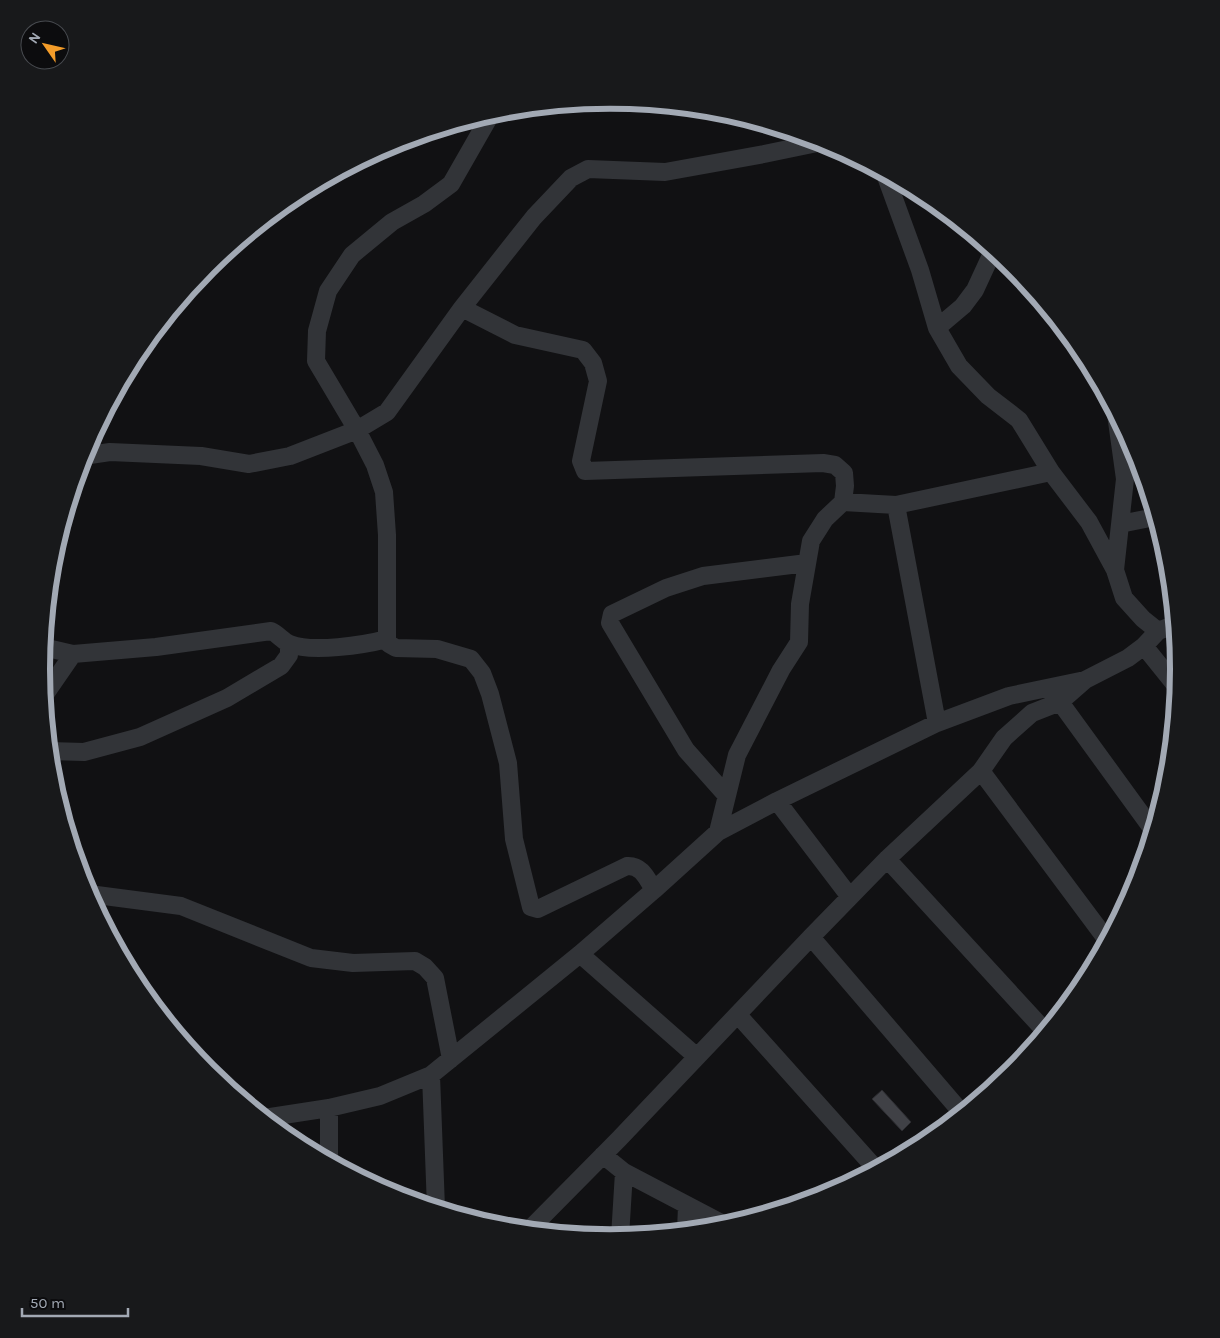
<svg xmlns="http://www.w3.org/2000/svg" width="1220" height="1338" font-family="Karla,sans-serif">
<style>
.building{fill:#404146;stroke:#2b2b2f}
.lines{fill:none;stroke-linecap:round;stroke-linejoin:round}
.minor{stroke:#323438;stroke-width:18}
.rim{fill:none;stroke:#a2a9b4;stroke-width:6}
</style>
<rect width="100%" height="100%" fill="#111113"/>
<path class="building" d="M882,1090L911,1122L902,1131L872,1099Z"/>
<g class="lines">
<path class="minor" d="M491,114L451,184L424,204L392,222L352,255L328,291L317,331L316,361L357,430L375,465L384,492L387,535V639L389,644L396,648L437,649L471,659L482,673L490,694L508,763L514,839L531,907L538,909L627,866C642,865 647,879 654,890
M885,174L920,270L937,328L959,366L988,396L1019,420L1051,472L1089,522L1115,570L1124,598L1143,619L1158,631
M462,308L515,335L583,350L593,363L598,381L581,461L585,471L823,463L835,465L844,473L845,486L843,502L825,519L811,541L800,604L799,642L781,670L737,755L718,832
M937,328L963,306L975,290L993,251
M83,456L110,452L201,456L249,464L290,456L357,430L387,412L462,308L534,217L571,178L588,169L665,172L764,154L822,142
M843,502L896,505L1051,472
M896,505L937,723
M1120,524L1155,517
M1115,570L1125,479L1116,414
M1144,646L1177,687
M43,647L73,654L156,647L271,631C278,634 284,642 290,644C312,653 364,645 387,639
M44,696L73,654
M1060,702L1153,830
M49,751L84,752L140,737L227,698L281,666L289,655V644
M981,771L1107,940
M727,796L686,750L610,623L612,614L666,588L703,576L807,563
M777,801L850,897
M887,859L1045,1031
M89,894L181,906L311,958L353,963L415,961L425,967L435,978L451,1059
M811,937L962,1113
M580,954L697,1057
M738,1015L876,1169
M431,1075L436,1208
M264,1118L329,1108L380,1096L431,1075L580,954L654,890L718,832L777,801L937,723L1009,696L1085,680L1128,658L1144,646L1158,631L1174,625
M603,1155L624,1172L725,1225
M329,1160V1108
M529,1230L619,1139L811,937L887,859L981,771L1004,738L1032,713L1060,702L1084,681
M686,1230L687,1206
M620,1237L624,1172"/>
</g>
<path d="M0 0H1220V1338H0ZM50 669a560 560 0 1 1 1120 0a560 560 0 1 1-1120 0Z" fill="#18191b" fill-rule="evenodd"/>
<path class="rim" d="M50 669a560 560 0 1 1 1120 0a560 560 0 1 1-1120 0Z"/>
<g transform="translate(45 45) rotate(304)"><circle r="24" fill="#0c0c0e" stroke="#484b50"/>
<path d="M0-4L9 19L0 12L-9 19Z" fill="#f39c29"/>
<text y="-8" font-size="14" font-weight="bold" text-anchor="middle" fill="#a2a9b4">N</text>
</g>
<path d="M22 1308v8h106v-8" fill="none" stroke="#a2a9b4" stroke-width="2.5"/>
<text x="30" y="1308" font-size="15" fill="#a2a9b4" stroke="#0c0c0e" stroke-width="4" paint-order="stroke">50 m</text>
</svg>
